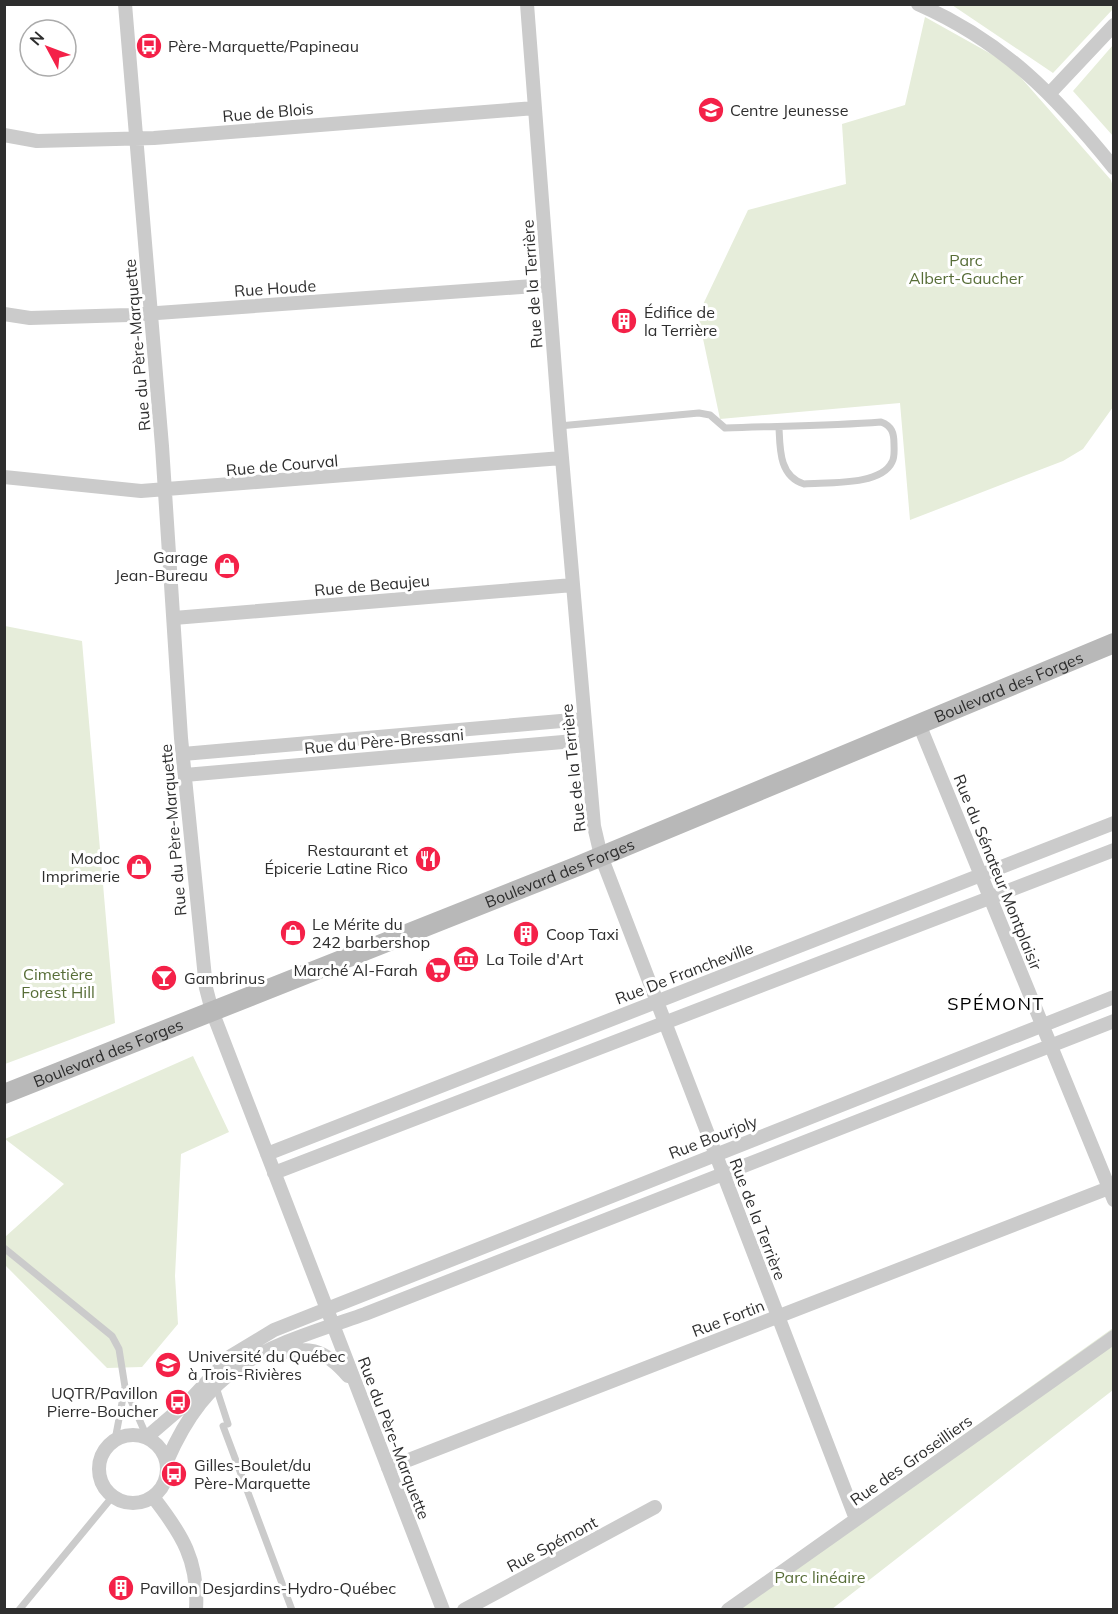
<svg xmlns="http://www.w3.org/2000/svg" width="1118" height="1614" font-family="Mulish,sans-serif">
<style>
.green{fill:#e6edda}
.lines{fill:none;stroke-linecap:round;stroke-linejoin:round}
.service{stroke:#cbcbcb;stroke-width:7}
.minor{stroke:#cbcbcb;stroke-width:14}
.secondary{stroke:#b8b8b8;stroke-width:20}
.labels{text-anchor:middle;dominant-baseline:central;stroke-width:6;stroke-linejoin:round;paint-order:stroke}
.poi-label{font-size:16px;fill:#2e2e2e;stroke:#fff;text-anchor:start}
.street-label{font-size:16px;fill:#2e2e2e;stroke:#fff}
.park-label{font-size:16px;fill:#576d37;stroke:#fff}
.neighbourhood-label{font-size:18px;letter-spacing:1.5px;fill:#000;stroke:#fff}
</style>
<rect width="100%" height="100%" fill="#fff"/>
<path class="green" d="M1113,4V9L1053,73L952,5Z
M925,17L1009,64L1111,180L1114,191L1113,407L1083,449L1063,461L910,520L900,403L720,419L698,315L748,210L846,184L842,124L905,105Z
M1113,45V136L1073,91Z
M5,626L82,641L115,1023L5,1064Z
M193,1056L229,1132L181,1154L175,1276L178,1324L142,1367L107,1368L5,1265V1237L64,1184L5,1139Z
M1113,1328V1390L832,1609L718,1610Z"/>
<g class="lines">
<path class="service" d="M559,426L699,413L710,415L725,428C777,426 829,426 881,422C892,426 894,433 894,444C894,450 895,457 892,462C881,486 827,482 804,484C779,476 780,449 779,427
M4,1248L112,1336L119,1349L125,1387
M216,1387L228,1424
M223,1426L292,1610
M115,1440L125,1387L147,1437
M19,1610L113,1496"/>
<path class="minor" d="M125,4L162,446L181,738L206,988L212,1011L443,1610
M527,4L560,435L594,826L601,856L856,1519
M918,4C1004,42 1056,96 1114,168
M1050,93L1114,25
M4,135L37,141L154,138L535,108
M4,314L30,318L129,315L548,285
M4,477L141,491L562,458
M174,618L573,585
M919,724L1114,1200
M183,754L584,719
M185,775L586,740
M267,1154L1114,823
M274,1173L1114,850
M272,1355C307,1345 324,1348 348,1376
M99 1469a34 34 0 1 1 68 0a34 34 0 1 1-68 0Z
M147,1437L190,1400L231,1356L274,1330L1114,997
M167,1461C211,1360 269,1347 365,1314L1114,1021
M388,1468L1114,1186
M153,1497C182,1534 199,1561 196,1610
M464,1610L655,1507
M728,1610L1114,1337"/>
<path class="secondary" id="s1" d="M4,1094L578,866L1114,643"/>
</g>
<defs>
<g id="bus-disc" transform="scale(1.35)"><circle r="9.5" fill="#f42148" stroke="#fff"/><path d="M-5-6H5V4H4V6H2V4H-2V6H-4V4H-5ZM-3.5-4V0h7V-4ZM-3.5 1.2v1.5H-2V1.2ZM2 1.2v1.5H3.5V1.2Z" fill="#fff"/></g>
<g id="school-disc" transform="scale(1.35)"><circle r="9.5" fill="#f42148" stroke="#fff"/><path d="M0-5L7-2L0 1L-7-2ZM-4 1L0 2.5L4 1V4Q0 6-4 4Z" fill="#fff"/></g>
<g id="building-disc" transform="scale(1.35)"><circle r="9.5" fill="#f42148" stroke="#fff"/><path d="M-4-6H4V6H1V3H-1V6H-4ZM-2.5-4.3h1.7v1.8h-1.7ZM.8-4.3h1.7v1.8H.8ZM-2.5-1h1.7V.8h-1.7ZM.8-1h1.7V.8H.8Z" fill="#fff"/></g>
<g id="shop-disc" transform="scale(1.35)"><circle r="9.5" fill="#f42148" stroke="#fff"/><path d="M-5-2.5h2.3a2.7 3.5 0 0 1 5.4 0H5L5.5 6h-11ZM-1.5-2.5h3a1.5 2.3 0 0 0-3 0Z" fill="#fff"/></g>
<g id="restaurant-disc" transform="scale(1.35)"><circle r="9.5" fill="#f42148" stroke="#fff"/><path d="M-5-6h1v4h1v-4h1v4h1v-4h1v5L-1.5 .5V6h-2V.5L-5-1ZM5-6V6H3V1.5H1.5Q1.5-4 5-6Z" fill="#fff"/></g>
<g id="museum-disc" transform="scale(1.35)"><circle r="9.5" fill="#f42148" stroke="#fff"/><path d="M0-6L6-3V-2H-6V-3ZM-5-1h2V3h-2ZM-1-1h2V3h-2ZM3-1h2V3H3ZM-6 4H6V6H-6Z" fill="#fff"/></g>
<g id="supermarket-disc" transform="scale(1.35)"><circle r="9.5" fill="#f42148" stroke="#fff"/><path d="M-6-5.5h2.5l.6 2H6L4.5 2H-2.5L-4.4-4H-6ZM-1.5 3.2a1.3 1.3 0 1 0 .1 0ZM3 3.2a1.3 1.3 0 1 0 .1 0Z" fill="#fff"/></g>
<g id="bar-disc" transform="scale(1.35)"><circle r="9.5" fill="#f42148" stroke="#fff"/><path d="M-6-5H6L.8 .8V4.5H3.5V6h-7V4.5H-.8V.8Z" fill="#fff"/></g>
<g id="university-disc" transform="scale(1.35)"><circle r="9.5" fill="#f42148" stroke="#fff"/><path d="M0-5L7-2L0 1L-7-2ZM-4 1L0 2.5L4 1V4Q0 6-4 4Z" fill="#fff"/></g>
</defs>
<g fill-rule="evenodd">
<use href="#bus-disc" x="149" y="46"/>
<use href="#school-disc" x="711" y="110"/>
<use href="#building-disc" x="624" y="321"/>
<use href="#shop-disc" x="227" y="566"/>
<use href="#restaurant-disc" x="428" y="859"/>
<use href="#shop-disc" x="139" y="867"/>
<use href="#shop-disc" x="293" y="933"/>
<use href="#building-disc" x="526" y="934"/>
<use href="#museum-disc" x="466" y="959"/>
<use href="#supermarket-disc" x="438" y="970"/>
<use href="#bar-disc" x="164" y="978"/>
<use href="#university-disc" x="168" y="1365"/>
<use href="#bus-disc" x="178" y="1402"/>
<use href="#bus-disc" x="174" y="1474"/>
<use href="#building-disc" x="121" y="1588"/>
</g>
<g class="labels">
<g class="poi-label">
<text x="168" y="46">Père-Marquette/Papineau</text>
<text x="730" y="110">Centre Jeunesse</text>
<text x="644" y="312">Édifice de<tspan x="644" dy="18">la Terrière</tspan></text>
<text x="208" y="557" text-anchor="end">Garage<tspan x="208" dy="18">Jean-Bureau</tspan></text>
<text x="408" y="850" text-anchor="end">Restaurant et<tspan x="408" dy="18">Épicerie Latine Rico</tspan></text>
<text x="120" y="858" text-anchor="end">Modoc<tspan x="120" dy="18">Imprimerie</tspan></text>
<text x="312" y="924">Le Mérite du<tspan x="312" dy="18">242 barbershop</tspan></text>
<text x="546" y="934">Coop Taxi</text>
<text x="486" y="959">La Toile d'Art</text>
<text x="418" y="970" text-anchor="end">Marché Al-Farah</text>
<text x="184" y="978">Gambrinus</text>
<text x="188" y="1356">Université du Québec<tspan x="188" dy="18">à Trois-Rivières</tspan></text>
<text x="158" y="1393" text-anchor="end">UQTR/Pavillon<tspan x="158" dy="18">Pierre-Boucher</tspan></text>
<text x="194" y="1465">Gilles-Boulet/du<tspan x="194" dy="18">Père-Marquette</tspan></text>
<text x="140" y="1588">Pavillon Desjardins-Hydro-Québec</text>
</g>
<g class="street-label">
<text transform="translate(268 112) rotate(-5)">Rue de Blois</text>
<text transform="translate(532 284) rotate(-94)">Rue de la Terrière</text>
<text transform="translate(275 288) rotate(-4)">Rue Houde</text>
<text transform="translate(137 345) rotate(-95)">Rue du Père-Marquette</text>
<text transform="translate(282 465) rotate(-5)">Rue de Courval</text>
<text transform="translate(372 585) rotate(-5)">Rue de Beaujeu</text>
<text stroke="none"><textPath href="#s1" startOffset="1084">Boulevard des Forges</textPath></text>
<text transform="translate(384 741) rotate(-5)">Rue du Père-Bressani</text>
<text transform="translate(573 768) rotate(-96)">Rue de la Terrière</text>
<text transform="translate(173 830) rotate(-95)">Rue du Père-Marquette</text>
<text stroke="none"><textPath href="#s1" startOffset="598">Boulevard des Forges</textPath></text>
<text transform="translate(998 872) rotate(68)">Rue du Sénateur Montplaisir</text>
<text transform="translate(684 973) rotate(-21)">Rue De Francheville</text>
<text stroke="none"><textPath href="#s1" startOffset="112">Boulevard des Forges</textPath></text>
<text transform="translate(713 1137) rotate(-21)">Rue Bourjoly</text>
<text transform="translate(758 1219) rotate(69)">Rue de la Terrière</text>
<text transform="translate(728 1318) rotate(-21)">Rue Fortin</text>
<text transform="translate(394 1438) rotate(69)">Rue du Père-Marquette</text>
<text transform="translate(911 1460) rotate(-35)">Rue des Groseilliers</text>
<text transform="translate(552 1544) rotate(-28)">Rue Spémont</text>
</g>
<g class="park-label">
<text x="966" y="260">Parc<tspan x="966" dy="18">Albert-Gaucher</tspan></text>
<text x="58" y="974">Cimetière<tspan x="58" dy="18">Forest Hill</tspan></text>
<text x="820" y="1577">Parc linéaire</text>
</g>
<g class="neighbourhood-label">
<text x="996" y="1003">SPÉMONT</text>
</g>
</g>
<rect width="1118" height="1614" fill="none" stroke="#2e2e2e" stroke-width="12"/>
<g transform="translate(48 48) rotate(311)"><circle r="28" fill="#ffffff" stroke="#ababab" stroke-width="1.5"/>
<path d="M0-4.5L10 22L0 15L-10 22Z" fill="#f42148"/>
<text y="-9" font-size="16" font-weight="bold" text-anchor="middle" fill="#2e2e2e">N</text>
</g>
</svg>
